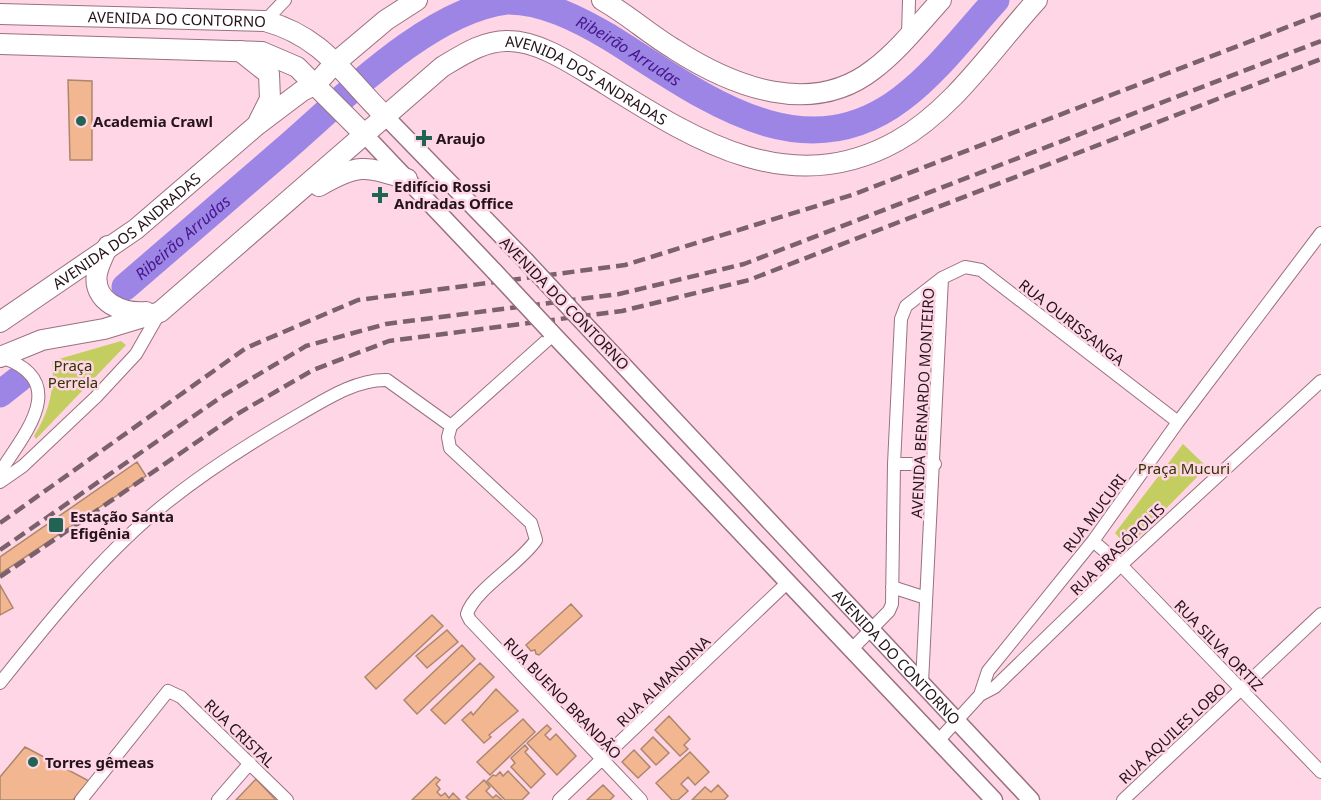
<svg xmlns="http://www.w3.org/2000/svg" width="1321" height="800" font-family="'Noto Sans',sans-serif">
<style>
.green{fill:#c4cd60}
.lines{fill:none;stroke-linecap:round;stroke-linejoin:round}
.river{stroke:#9d85e6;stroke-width:27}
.building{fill:#f2b791;stroke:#ad866d;stroke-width:1.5}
.street-casing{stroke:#9b7081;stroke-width:14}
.secondary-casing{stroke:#9b7081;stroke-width:19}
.primary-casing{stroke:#9b7081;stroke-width:22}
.street{stroke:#fff;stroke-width:12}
.secondary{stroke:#fff;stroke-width:16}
.primary{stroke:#fff;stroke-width:20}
.rail{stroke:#7b616b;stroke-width:4.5;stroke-dasharray:12 6;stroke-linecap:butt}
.secondary-bridge-casing{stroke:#9b7081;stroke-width:19;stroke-linecap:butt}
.secondary-bridge{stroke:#fff;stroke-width:16}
.poi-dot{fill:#226454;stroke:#fed6e5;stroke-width:2}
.labels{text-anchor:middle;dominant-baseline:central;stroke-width:5;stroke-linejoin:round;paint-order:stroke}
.street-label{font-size:15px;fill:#24131a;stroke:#fed6e5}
.poi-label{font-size:15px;font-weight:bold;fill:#24131a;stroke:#fed6e5;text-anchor:start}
.park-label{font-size:15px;fill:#313501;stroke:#fed6e5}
.water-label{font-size:16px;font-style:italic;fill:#45178b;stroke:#fed6e5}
</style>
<rect width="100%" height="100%" fill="#fed6e5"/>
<path class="green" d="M121,341L126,345L36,439L34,436C49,413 55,388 52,361Z
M1183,444L1207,467L1128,547L1115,533Z"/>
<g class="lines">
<g class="river">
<path id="s1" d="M125,287C178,241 232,195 285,149C344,98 428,11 506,1C542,0 580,20 609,37C698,92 799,176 901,99C937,72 966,33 996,0"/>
<path d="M0,394L19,379"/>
</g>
</g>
<path class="building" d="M68,80L92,81V160H70Z
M137,462L146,476L0,574V557Z
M0,585L13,608L0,615Z
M571,604L582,616L539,655L536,654L535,650L531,651L526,645Z
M432,615L443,626L376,689L365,677Z
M447,630L458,642L427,668L416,656Z
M462,645L475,659L417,714L404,700Z
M480,663L494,677L445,724L431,710Z
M496,689L518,711L489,735L491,737L484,743L462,720L471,712L473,715Z
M669,716L690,739L684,745L688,749L680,756L655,730Z
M523,719L535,732L490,775L477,762Z
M547,725L551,729L545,735L550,740L556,734L576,756L557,775L527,743Z
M653,737L669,753L656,765L641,749Z
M525,745L528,749L525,752L545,774L531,788L511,767L515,763L511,758Z
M25,747L89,781L73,800H0V777Z
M634,750L650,767L638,778L622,762Z
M690,752L709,772L695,785L688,777L681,784L688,791L678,800H672L656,783Z
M508,771L529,793L522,800H505L487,781L493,775L496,776L500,772L503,776Z
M436,777L440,780L436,784L440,789L437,792L441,796L445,793L449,798L453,793L460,800H412Z
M256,779L276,800H236Z
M484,780L490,787L486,791L493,798L496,795L502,800H469L466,797Z
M603,785L614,796L610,800H587Z
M718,785L728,796L724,800H692L705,787L711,792Z"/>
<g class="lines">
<g class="street-casing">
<path id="street" d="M265,21L285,0
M908,35L909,0
M942,278L965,267L981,270L1178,422
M451,426L448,437L450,448L531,523L536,540C520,564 474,590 467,614L470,620L641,800
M451,426L554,334
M894,464H935
M0,472C26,432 71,381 1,357
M0,482L23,466L96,397L136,354L160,312
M1093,541L1121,565L1321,772
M892,587L926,598
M851,650L889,611L892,604L894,464L901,319L906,306L942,278L922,683
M0,683C50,620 107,549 170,500C209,469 252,442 295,417C323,401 355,379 387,380L451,426
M980,695L988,671L1093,541L1178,422L1321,233
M938,741L980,695L995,687L1121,565L1321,381
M81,800L168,691L181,697L287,800
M218,800L250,763
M559,800L787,583
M1123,800L1321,614"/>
</g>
<g class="secondary-casing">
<g id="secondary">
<path d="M385,116L525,260"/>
<path d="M365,135L495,272"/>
<path id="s2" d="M578,317L1031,800"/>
<path d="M550,331L994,800"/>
</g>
</g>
<g class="primary-casing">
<g id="primary">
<path d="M602,0C627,14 649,34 674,49C733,87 812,118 874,69C899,50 920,23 941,0"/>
<path id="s3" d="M0,14L265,21C324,37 344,76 385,116"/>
<path d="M0,44L262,52L297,67L365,135"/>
<path d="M240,51L269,74L270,99L259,121"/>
<path d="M319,186C359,163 365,166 407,179"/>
<path d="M108,246C104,254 99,264 97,273C92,302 123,314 146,312"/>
<path id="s4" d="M0,322L136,229L257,125L302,91L316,84L335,63L386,20L417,0"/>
<path id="s5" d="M0,357L42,340L104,329L160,312L442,67C462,55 484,40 509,41C539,41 574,65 599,80C692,138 788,202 897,141C954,109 993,48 1037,0"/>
</g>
</g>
<use href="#street" class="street"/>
<use href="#secondary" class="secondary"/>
<use href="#primary" class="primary"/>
<path class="rail" d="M0,523L246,348L358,300L625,265L852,195L1321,14
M0,550L224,395L306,346L386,324L619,294L744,264L1321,41
M0,577L239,413L313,370L389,341L622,311L749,280L1321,59"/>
<g class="secondary-bridge-casing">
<path id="secondary-bridge" d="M525,260L578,317
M495,272L550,331"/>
</g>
<use href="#secondary-bridge" class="secondary-bridge"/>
</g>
<g class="poi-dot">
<circle cx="81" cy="121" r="6"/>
<path d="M421 129h6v6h6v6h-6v6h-6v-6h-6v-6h6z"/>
<path d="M377 186h6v6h6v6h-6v6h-6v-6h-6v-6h6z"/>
<rect x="48" y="517" width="16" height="16" rx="3"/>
<circle cx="33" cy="762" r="6"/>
</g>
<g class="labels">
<g class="street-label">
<text stroke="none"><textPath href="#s3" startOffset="177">AVENIDA DO CONTORNO</textPath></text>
<text stroke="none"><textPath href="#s5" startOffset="700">AVENIDA DOS ANDRADAS</textPath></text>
<text stroke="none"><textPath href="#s4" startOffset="156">AVENIDA DOS ANDRADAS</textPath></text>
<text transform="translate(565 303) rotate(46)">AVENIDA DO CONTORNO</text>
<text transform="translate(1072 322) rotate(38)">RUA OURISSANGA</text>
<text transform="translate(922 403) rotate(-87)">AVENIDA BERNARDO MONTEIRO</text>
<text transform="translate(1094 513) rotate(-53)">RUA MUCURI</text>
<text transform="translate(1117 549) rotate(-44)">RUA BRASÓPOLIS</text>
<text transform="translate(1219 645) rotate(46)">RUA SILVA ORTIZ</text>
<text stroke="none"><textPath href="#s2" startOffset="466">AVENIDA DO CONTORNO</textPath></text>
<text transform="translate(663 681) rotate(-44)">RUA ALMANDINA</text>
<text transform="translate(563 698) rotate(46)">RUA BUENO BRANDÃO</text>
<text transform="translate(240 733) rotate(44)">RUA CRISTAL</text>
<text transform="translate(1172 733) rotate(-43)">RUA AQUILES LOBO</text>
</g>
<g class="poi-label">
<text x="93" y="121">Academia Crawl</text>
<text x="436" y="138">Araujo</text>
<text x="394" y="186">Edifício Rossi<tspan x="394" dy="17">Andradas Office</tspan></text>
<text x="70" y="516">Estação Santa<tspan x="70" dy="17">Efigênia</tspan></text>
<text x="45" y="762">Torres gêmeas</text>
</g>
<g class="park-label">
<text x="73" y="365">Praça<tspan x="73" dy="17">Perrela</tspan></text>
<text x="1184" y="468">Praça Mucuri</text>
</g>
<g class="water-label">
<text stroke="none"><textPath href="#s1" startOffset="615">Ribeirão Arrudas</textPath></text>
<text stroke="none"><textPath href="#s1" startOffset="76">Ribeirão Arrudas</textPath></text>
</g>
</g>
</svg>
